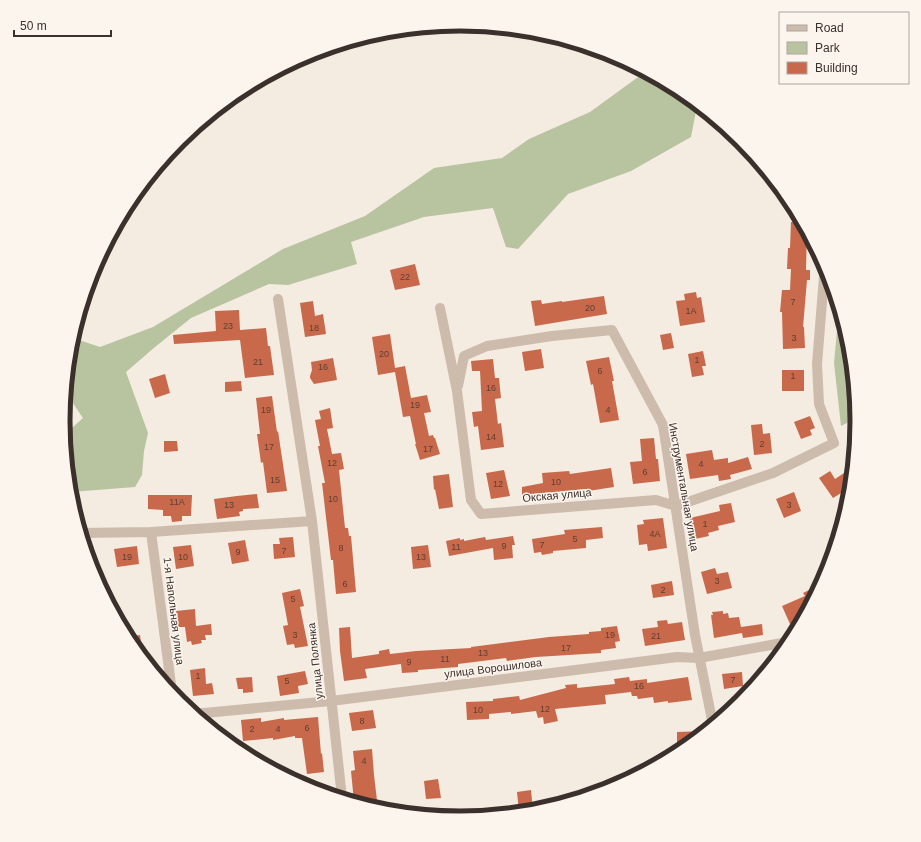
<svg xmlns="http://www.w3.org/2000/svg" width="921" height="842" font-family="Helvetica,sans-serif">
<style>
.green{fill:#b8c4a0}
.building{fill:#c8694b}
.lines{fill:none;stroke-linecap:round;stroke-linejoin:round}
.minor{stroke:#cdbbac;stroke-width:10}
.labels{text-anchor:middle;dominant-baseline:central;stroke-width:3;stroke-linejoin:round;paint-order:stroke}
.number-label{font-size:9px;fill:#5e3e33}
.street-label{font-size:11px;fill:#3b302b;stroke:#fbf5ee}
.rim{fill:none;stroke:#3b302b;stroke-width:5}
</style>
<rect width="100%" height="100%" fill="#f4ebe1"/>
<path class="green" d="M645,72L681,91L700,107L696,111L691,137L631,171L568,194L518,249L506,247L493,208L424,217L351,242L357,264L288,285L269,284L191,318L155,347L126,372L148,433L144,451L142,475L135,487L71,492L64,431L73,427L83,418L66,393L71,343L73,338L100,347L153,327L283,249L365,216L434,168L502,158L529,139L590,112Z
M839,309L850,344L857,418L841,426L834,363Z"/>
<path class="building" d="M791,222H802L807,231L806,270H810V280H807L803,327H804L805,348L783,349L782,312H780L782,290H790L791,269H787L788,248H790Z
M415,264L420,285L395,290L390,270Z
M696,292L697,298L701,297L705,322L680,326L676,301L685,300L684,294Z
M604,296L607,314L535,326L531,301L541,300L542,304L562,301V302Z
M313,301L315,316L323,314L326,334L305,337L300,303Z
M239,310L240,330L266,328L268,346H270L274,375L245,378L240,340L174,344L173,335L216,331L215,311Z
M671,333L674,348L663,350L660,335Z
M390,334L395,368L405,366L411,398L427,395L431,412L424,413L429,436L433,435L434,438H435L440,454L420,460L415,444H416L410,416L403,417L395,372L378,375L372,337Z
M541,349L544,368L525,371L522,352Z
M703,351L706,366H702L704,375L692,377L688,354Z
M609,357L614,381H612L619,420L600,423L593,384L591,385L586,361Z
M333,358L337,380L314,384L310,378V376L312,370L311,362Z
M493,359L495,378H499L501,398L495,399L498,424L501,423L504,447L481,450L478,426L474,427L472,412L482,411L480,371H472L471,361Z
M782,370H804V391H782Z
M165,374L170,393L155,398L149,379Z
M241,381L242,391L225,392V382Z
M272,396L277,432L278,431L287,491L267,493L263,462L261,463L257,434H260L256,398Z
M330,408L333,428L327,429L332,454L341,453L344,469L339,470L345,528H348L349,536H351L356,592L336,594L333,560H331L322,483H325L318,446H320L315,420L321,419L319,411Z
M810,416L815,428L810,430L812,435L801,439L794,422Z
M762,424L763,434L770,433L772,453L754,455L751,425Z
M654,438L656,459H658L660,481L633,484L630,462L642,461L640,439Z
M164,441H177L178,451L164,452Z
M712,450L714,460L728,458V463L748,457L752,469L730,475L731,479L719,481L718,475L690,479L686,454Z
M853,467L851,487L833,498L819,478L830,471L835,479Z
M611,468L614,487L588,491L587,489L522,495V487L543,483L542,473L569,471L570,474Z
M504,470L510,496L491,499L486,473Z
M449,474L453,507L439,509L435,489L434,490L433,476Z
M794,492L801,511L784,518L776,499Z
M257,494L259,508L243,509V511L239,512L240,516L217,519L214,499L237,496Z
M148,495H192L191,516H182V521L172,522L171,516H163V510L148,509Z
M731,503L735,522L718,526L719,530L708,533L709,536L695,539L690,518L720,511L719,505Z
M663,518L667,548L648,551L647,544L639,545L637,525L644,524L643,520Z
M602,527L603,538L586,540V548L553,551V553L542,555L541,552L534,553L532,539L565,534L564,530Z
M513,536L515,545H512L513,558L494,560L493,548L449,556L446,541L460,538V540L464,539V541L485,537L486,540Z
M293,537L295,557L274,559L273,544H280L279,538Z
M245,540L249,561L232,564L228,543Z
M191,545L194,566L176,569L173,547Z
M428,545L431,567L413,569L411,547Z
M137,546L139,564L117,567L114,549Z
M715,568L717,574L728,572L732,588L707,594L701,572Z
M672,581L674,595L653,598L651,585Z
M821,584L804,617L790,624L782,606L805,596L803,593Z
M300,589L304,606L300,607L308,646L295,648L294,644L287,645L283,626L288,625L282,593Z
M195,609L196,626L211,624L212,635H205L206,640H201L202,643L192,645L191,641L187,642L185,627H178L176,611Z
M723,611V614L728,613L729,618L739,617L741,627L762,624L763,635L743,638L742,633L714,638L711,615H713L712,612Z
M667,620L668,624L682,622L685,640L645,646L642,629L658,627L657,621Z
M617,626L620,641L615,642L616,648L601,650V653L536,657L507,661L506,658L458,664V667L418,670V672L402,673L401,664L365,669L367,678L344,681L340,651L339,628L350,627L352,658L379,654V651L389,649L390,654L416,651L471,648V647L549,637L589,634V632L601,631V628Z
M140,635L143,657L130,641L128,637Z
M205,668L206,684L212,683L214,694L193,696L190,670Z
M305,671L308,684L298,686L299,693L280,696L277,676Z
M742,672L743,686L724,689L722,674Z
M252,677L253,692L243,693V689H238L236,678Z
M629,677L630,681L647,679V683L688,677L692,700L668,703V701L654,703L653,697L638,699L637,696H632L631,692L605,695L606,704L555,709L558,721L544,724L543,717L538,718L536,711L511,714V712L489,714V719L467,720L466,702L493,701V699L519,696L520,700L566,688L565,685L577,684V688L615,684L614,679Z
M373,710L376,728L352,731L349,713Z
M318,717L321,754L322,753L324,772L307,774L302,738H295V736L273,740V738L243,741L241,720L261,718V722L284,718V720Z
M705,731L687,747H677V732Z
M372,749L374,775L378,809L354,802L351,771L355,770L353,751Z
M438,779L441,798L426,799L424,781Z
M531,790L533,811L519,812L517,792Z"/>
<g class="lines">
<path class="minor" d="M278,299L312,521L342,798
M440,308L457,391L471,500L481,514L656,500L676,506L773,473L834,443L819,404L817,364L825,264
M458,386L464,356L487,346L552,336L612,330L663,425L695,635L713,725
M151,532L172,692
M82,533L151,532L312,521
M194,714L331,701L607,666L677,657L699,658L782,643L793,638"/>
</g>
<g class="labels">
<g class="number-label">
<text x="405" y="277">22</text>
<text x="793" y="302">7</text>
<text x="590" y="308">20</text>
<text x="691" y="311">1А</text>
<text x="228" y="326">23</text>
<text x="314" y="328">18</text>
<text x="794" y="338">3</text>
<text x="384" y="354">20</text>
<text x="697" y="360">1</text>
<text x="258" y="362">21</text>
<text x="323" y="367">16</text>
<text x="600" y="371">6</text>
<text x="793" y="376">1</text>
<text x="491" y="388">16</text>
<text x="415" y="405">19</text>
<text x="266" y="410">19</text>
<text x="608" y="410">4</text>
<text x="491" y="437">14</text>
<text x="762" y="444">2</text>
<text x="269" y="447">17</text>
<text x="428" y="449">17</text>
<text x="332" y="463">12</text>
<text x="701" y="464">4</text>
<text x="645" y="472">6</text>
<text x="275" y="480">15</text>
<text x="556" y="482">10</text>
<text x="498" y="484">12</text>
<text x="333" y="499">10</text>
<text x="177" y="502">11А</text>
<text x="229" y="505">13</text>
<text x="789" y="505">3</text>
<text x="705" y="524">1</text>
<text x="655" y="534">4А</text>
<text x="575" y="539">5</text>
<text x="542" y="545">7</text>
<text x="504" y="546">9</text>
<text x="456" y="547">11</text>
<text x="341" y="548">8</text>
<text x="284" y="551">7</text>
<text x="238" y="552">9</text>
<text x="127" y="557">19</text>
<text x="183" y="557">10</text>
<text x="421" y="557">13</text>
<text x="717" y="581">3</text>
<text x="345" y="584">6</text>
<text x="663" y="590">2</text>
<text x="293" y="599">5</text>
<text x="295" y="635">3</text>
<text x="610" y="635">19</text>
<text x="656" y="636">21</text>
<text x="566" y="648">17</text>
<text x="483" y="653">13</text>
<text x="445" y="659">11</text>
<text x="409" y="662">9</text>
<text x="198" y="676">1</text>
<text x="733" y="680">7</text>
<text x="287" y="681">5</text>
<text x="639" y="686">16</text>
<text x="545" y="709">12</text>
<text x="478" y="710">10</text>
<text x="362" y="721">8</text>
<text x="307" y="728">6</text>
<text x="252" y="729">2</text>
<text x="278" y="729">4</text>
<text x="364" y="761">4</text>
</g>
<g class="street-label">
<text transform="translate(684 487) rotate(80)">Инструментальная улица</text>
<text transform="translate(557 495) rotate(-5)">Окская улица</text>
<text transform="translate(174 611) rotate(83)">1-я Напольная улица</text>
<text transform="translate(315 661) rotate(-96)">улица Полянка</text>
<text transform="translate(493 668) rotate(-7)">улица Ворошилова</text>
</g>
</g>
<path d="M0 0H921V842H0ZM70 421a390 390 0 1 1 780 0a390 390 0 1 1-780 0Z" fill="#fbf5ee" fill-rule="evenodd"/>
<path class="rim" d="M70 421a390 390 0 1 1 780 0a390 390 0 1 1-780 0Z"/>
<rect x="779" y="12" width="130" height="72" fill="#fbf5ee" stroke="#aea6a0"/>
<rect x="787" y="25" width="20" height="6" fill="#cdbbac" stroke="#aea6a0"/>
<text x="815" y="32" font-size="12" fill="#3b302b">Road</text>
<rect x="787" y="42" width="20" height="12" fill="#b8c4a0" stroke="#aea6a0"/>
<text x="815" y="52" font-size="12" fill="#3b302b">Park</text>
<rect x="787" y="62" width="20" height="12" fill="#c8694b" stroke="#aea6a0"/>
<text x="815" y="72" font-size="12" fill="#3b302b">Building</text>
<path d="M14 30v6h97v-6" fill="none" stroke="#3b302b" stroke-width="2"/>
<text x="20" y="30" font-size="12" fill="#3b302b" stroke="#fbf5ee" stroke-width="3" paint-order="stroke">50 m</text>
</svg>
